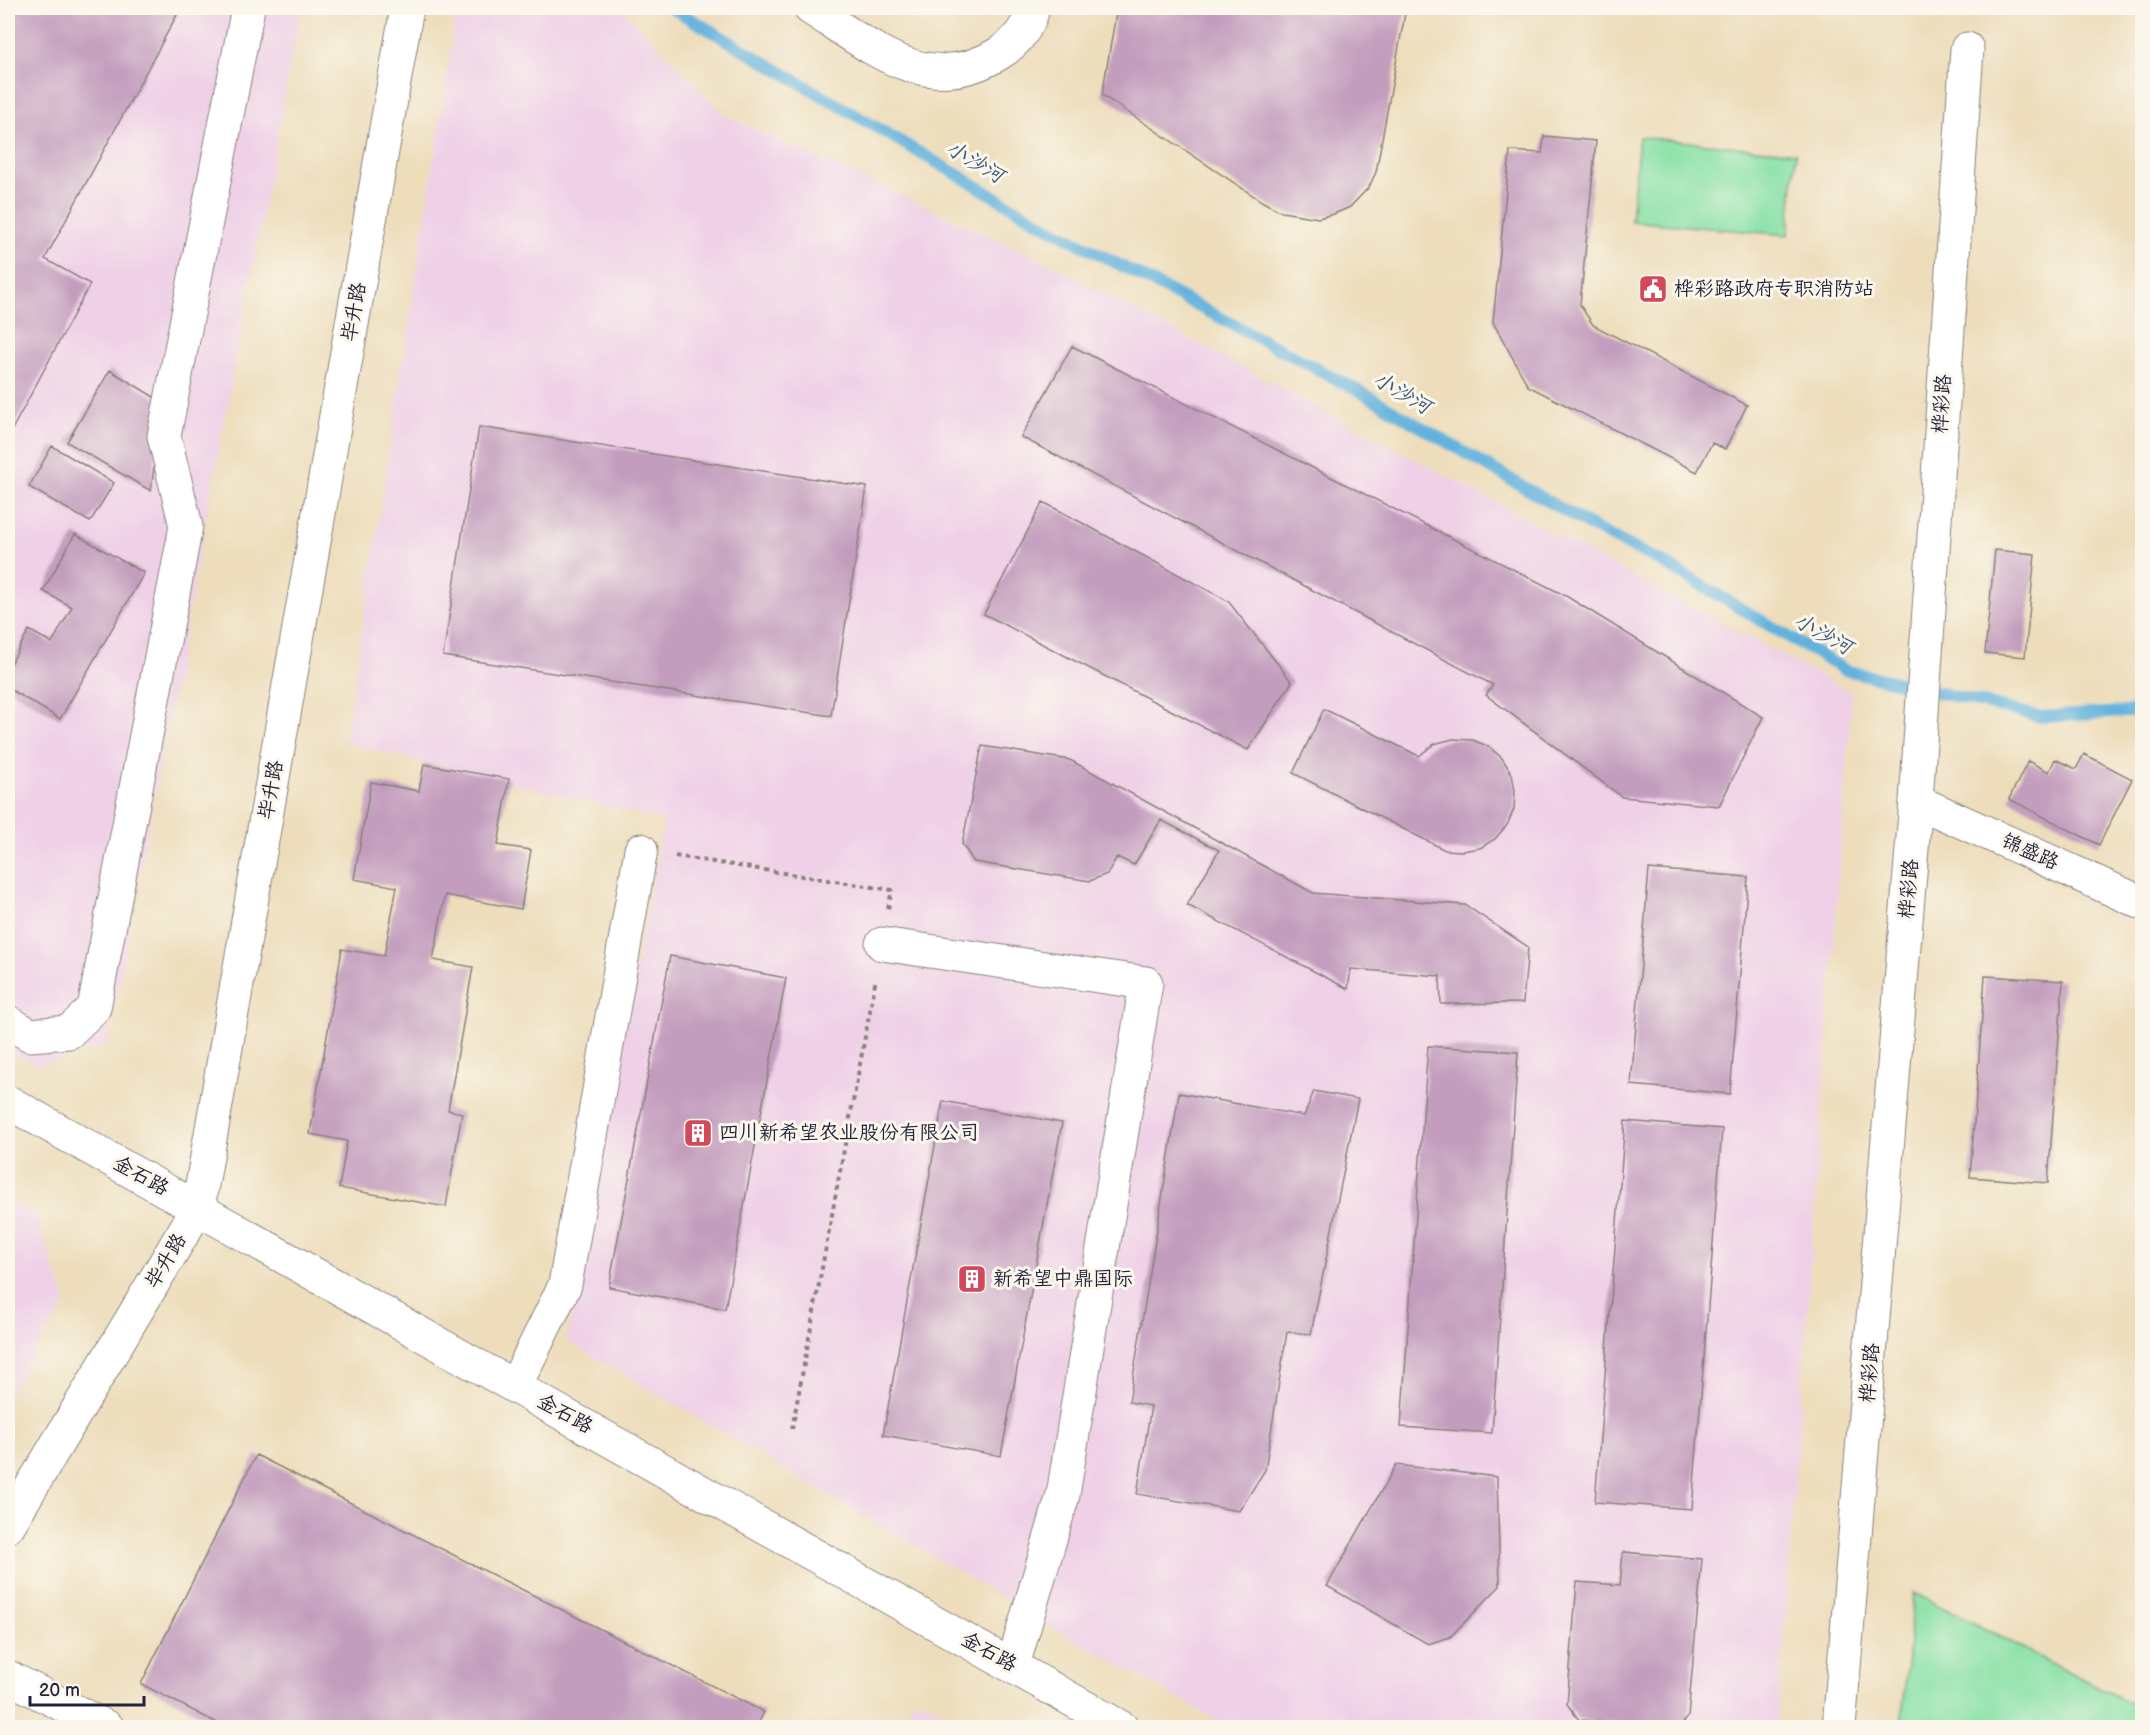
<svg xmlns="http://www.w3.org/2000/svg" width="2150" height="1735" font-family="'Balsamiq Sans','LXGW WenKai TC',sans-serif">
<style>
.built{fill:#efd0e7}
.green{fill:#88e1a6;stroke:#558270;stroke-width:1.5}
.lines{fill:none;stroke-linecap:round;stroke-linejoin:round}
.stream{stroke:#63b2dd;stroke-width:12}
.building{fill:#c39dbe}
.minor-casing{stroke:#88807b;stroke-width:35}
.path{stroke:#88807b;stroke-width:4;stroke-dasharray:4.5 4.5;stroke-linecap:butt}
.minor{stroke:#fff;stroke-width:33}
.labels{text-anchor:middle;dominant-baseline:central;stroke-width:6;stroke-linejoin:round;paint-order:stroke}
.poi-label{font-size:20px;fill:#22223b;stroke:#fbf7ec;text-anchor:start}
.street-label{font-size:20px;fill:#22223b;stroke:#fbf7ec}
.water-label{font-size:21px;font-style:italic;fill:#3c5c7c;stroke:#fbf7ec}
</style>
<rect width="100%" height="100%" fill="#fbf7ec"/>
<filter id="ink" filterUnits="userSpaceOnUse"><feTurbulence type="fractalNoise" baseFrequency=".0167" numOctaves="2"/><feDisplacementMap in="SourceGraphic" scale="12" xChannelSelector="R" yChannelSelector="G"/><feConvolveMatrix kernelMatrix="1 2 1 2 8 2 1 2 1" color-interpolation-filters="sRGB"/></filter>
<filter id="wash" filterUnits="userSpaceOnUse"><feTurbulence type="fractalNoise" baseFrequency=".008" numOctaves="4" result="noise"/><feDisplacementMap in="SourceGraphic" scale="24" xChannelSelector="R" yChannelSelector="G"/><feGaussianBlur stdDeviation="1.35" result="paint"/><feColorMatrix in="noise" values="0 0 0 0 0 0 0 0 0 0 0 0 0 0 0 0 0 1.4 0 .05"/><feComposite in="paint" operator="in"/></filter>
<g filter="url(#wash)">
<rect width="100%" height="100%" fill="#edddbb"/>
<path class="built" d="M8,8H301L108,1044L37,1066L8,1049Z
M457,8H621L724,115L1036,257L1852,693L1777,1727H1229L1054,1628L567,1341L664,820L345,743Z
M8,1201L36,1215L66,1302L8,1396Z
M916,1698L974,1727H900Z"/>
<path class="green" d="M1639,137L1796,153L1788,235L1631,221Z
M1914,1593L2142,1709V1727H1901Z"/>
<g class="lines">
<path class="stream" d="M672,8L1040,223L1361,392L1594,528L1662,562L1845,670L2041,717L2142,711"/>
</g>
<g id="blocks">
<path class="building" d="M8,8H173L179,11L45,259L90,284L8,437Z
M1117,8H1406L1376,172L1369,187L1350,207L1334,214L1318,218L1282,212L1263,202L1102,95Z
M1544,136L1596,141L1580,305L1593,325L1747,405L1725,449L1712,443L1697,472L1528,386L1493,322L1510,151L1542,153Z
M1072,346L1566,596L1763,717L1719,806L1622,797L1486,695L1493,685L1021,437Z
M110,370L162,402L151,491L67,442Z
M479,427L867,487L831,716L443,656Z
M52,446L114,483L90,522L29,487Z
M1043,502L1228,601L1292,682L1248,750L984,614Z
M75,534L144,573L60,719L8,688V669L29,630L52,643L72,607L43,591Z
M1995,550L2035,554L2025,657L1985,653Z
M1324,709L1419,756L1434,744L1453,739L1473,740L1489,747L1502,758L1512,774L1515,791L1514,809L1507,825L1495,839L1480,848L1462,851L1445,850L1293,773Z
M982,746L1070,760L1313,893L1465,905L1528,947L1523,1003L1441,1004L1440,976L1351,969L1348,989L1187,905L1219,850L1161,820L1134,865L1117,857L1107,874L1090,881L974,862L962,844Z
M2084,754L2132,779L2099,845L2009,799L2028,761L2049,772L2055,759L2076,769Z
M424,764L509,779L498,845L531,850L521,909L445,895L433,960L473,967L448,1110L462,1113L446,1207L339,1188L347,1141L310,1134L342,949L384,956L397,887L354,879L371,782L419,791Z
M1649,869L1748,877L1730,1094L1631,1085Z
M670,956L786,978L725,1309L609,1287Z
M1985,976L2063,981L2048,1183L1970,1177Z
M1428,1046L1518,1052L1492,1433L1401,1427Z
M1314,1091L1358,1099L1311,1334L1287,1332L1265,1470L1239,1511L1137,1494L1151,1406L1129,1402L1179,1093L1304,1116Z
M943,1101L1062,1123L1001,1456L883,1435Z
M1625,1121L1722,1129L1692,1509L1595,1502Z
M256,1455L764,1712L756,1728H227L141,1684Z
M1396,1465L1497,1477L1500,1586L1450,1637L1428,1644L1327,1586Z
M1623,1552L1702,1559L1688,1717L1679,1728L1579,1720L1567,1704L1577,1582L1620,1585Z"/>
</g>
</g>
<g filter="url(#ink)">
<use href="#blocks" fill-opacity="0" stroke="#88807b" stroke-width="1.5"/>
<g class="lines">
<g class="minor-casing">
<path id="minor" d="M810,8C869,45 926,98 998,54C1015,44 1029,27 1033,8
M1916,801L2142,903
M882,944L1146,983L1063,1495L1013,1665
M8,1022L30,1035L69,1032L94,1008L186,526L164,436L248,8
M8,1102L1122,1728
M515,1386L565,1285L641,850
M8,1526L198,1208L407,8
M8,1677L108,1728
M1839,1728L1916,801L1967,49"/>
</g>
<path class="path" d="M675,856L892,890L888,909
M792,1429L876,978"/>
<use href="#minor" class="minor"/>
</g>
</g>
<defs>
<g id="civic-square" transform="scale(1.5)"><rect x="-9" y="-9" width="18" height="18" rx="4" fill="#d1495b" stroke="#fbf7ec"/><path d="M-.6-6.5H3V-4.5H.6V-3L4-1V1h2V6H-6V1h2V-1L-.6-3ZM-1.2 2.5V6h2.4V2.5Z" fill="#fff"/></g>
<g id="building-square" transform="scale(1.5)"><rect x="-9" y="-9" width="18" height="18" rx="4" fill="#d1495b" stroke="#fbf7ec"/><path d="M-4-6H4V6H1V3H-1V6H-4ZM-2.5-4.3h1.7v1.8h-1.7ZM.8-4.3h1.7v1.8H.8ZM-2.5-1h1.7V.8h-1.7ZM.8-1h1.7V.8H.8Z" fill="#fff"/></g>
</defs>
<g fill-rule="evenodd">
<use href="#civic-square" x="1653" y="289"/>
<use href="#building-square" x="698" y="1133"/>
<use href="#building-square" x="972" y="1279"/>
</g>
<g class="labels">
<g class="poi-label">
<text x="1674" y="289">桦彩路政府专职消防站</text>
<text x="719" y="1133">四川新希望农业股份有限公司</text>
<text x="993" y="1279">新希望中鼎国际</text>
</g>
<g class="street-label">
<text transform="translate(354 312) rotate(-80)">毕升路</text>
<text transform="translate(1942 404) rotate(-86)">桦彩路</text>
<text transform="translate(271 790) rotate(-80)">毕升路</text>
<text transform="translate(2030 852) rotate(24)">锦盛路</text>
<text transform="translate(1909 889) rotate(-85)">桦彩路</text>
<text transform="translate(141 1176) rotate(29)">金石路</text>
<text transform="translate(166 1261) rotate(-59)">毕升路</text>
<text transform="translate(1870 1373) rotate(-85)">桦彩路</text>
<text transform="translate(565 1414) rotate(29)">金石路</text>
<text transform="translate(989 1652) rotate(29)">金石路</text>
</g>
<g class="water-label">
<text transform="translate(975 162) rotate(30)">小沙河</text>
<text transform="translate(1402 393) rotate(30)">小沙河</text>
<text transform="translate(1823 634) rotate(29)">小沙河</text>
</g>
</g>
<rect width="2150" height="1735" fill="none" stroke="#fbf7ec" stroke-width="30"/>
<path d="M30 1696v9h114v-9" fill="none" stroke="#22223b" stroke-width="3"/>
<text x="39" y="1696" font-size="18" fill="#22223b" stroke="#fbf7ec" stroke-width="4.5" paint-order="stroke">20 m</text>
</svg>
